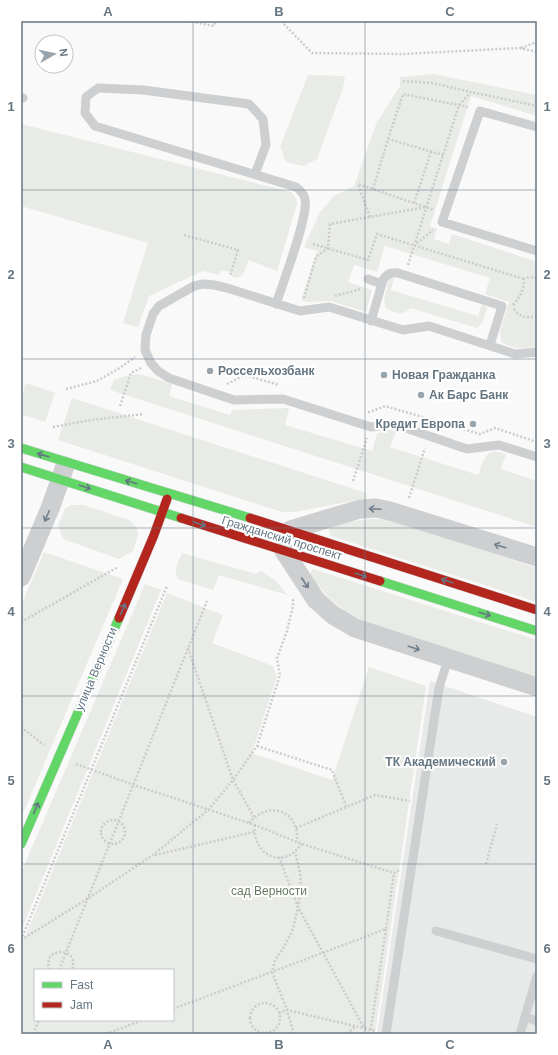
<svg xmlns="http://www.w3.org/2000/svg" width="558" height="1055" font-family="Arial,sans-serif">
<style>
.built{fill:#e8e9e9}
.green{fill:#e8ebe6;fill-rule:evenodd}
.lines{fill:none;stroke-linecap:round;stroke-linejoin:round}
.fast-casing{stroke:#d5d6d7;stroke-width:10}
.jam-casing{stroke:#d5d6d7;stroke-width:10}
.path{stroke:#cbcccd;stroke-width:2.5;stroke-dasharray:2 2;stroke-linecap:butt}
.lane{stroke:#cecfd0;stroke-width:9}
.street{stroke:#cecfd0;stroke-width:19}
.fast{stroke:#63d668;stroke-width:9}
.jam{stroke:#b3261e;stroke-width:9}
.oneway{stroke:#657683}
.oneway2{stroke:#707f8b}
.grid{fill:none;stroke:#657683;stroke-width:1;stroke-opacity:0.55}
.poi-dot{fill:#99a4ac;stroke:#fff;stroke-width:1.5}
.labels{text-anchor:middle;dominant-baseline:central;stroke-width:4;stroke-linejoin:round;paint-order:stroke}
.poi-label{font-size:12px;font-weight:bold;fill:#657683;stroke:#fff;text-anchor:start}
.street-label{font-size:12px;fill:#657683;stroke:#fff}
.park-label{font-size:12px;fill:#687a64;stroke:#fff}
.neatline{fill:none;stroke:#657683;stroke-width:1.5}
.grid-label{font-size:13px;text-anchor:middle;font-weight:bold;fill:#657683}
</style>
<rect width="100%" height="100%" fill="#f9f9f9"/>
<path class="built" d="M430,681L537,717V1034H377Z"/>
<path class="green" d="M433,74L537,95V116L471,96L430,226L437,229L434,239L449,244L452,234L537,262V347C524,348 511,350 501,341L500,331L509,302L485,294L490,278L385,246L377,272L354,265L348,282L372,290L366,312L330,301L308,302L301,300L317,251L304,247L320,212L334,196L354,186L377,122L400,86V77Z
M308,75L345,76L343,88L317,159L303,166L286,162L280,147Z
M21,124L291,192L296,198L297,204L277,271L249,260C245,269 244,281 232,277L233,273L221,270L220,275L203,271L149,296L138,327L123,323L148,243L21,206Z
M390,276L394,277L391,290L478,316L482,305L487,307C485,315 484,323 477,328L410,308C404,316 394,313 386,308L384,299Z
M139,374L172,384L169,396L230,415L232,410L289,408L285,425L372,451L377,434C383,431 388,429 396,430L390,447L478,475C484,461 485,445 506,454L501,469L537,481V527L110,390L114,380L126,376Z
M26,383L55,393L45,422L21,414V398Z
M72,398L366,493L367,498L295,512H282L58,440Z
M71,505H84L129,520L137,528L138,535L133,551L119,559L63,539L58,525L65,509Z
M370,519H383L395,521L537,568V602L331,536L329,530L332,526L345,522Z
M44,552L123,579L21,818V606Z
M182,553L256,574L261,571L276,581L288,595L219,575L213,590L178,579C172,571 179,561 182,553Z
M313,569L537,640V677L369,624L348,613L330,599L311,577V572Z
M145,584L161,590L21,931V873Z
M167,593L223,615L212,643L273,666L277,676L252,753L332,780L369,667L426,686L375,1034H21V947ZM35,970H173V1020H35Z"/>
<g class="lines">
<g class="fast-casing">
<path id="fast" d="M21,448L250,518
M21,467L181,518
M380,581L537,631
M21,844L119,618"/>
</g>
<g class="jam-casing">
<path id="jam" d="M181,518L380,581
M250,518L537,610
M119,618L154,535L167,499"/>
</g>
<path class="path" d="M188,21L214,26L215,21
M281,21L312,53L403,54L520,48L537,52
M521,48L534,43L537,41
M403,81L433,83L470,92
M388,139L403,94L468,107
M373,189L388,139L443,155
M414,203L431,152
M370,217L358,184L434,210
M184,235L238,250L230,276
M313,244L368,260L377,234L524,279
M414,246L433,230
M408,265L459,105L471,92L537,106
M335,296L361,289
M304,298L316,257L328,248L330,224L426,207
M513,305C520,297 524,290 524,279L530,277L537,278
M514,309C521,318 526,318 537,316
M227,384L245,375L279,385
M66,389L97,381L118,369L135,357
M120,406L131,373L141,368
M368,412H370L385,406L480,434L495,428L537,442
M53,427L91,420L144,414
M353,481L367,438
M409,498L425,448
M21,622L118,567
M188,648L233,780L254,817
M21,727L44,745
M257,746L332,770L346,806
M76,764L134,785L255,825L302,844L394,873L399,870
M101 832a12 12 0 1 1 24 0a12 12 0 1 1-24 0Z
M249,823C268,800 300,810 297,842
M255,825C252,845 269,865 290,855C295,852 298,848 302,844
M296,828L375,795L410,801
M155,855L254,832
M279,857L298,907L364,1028L375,1031
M486,864L497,824
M21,940L87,899L153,855L208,810L233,780L257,746L280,675L277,658L287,631L293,606V598
M21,940L167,586
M50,970C40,946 81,946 72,970
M59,970L207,601
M250 1018a15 15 0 1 1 30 0a15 15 0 1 1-30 0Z
M173,1009L386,929L394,873
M279,1013L287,1010L363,1028
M33,1034L39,1020
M106,1034L143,1020
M294,1034L287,1010L272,972L275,960L284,947L293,929L298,907L301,890L300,872L295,852
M347,1034L355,1027
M370,1034L386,929"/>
<path class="lane" d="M21,97L23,98
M537,127L480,111L442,222L537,251
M255,174L266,145L263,119L249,104L143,90L98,88L86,97L85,113L95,126L296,187C300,190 304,194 305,199C309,216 282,285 276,304
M368,279L382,284
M371,321L383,280C387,274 390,272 398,273L502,306L490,345
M537,352L515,354L429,326L403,330L329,307L300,311L227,288L214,285L203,284L194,286L159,306L153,314L146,335L145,350L151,363L158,371L169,378L234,400L283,399L371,427L394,424L467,449L499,445L537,457
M436,931L537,959
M525,1017L537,1021
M386,1034L439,688L448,659
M520,1034L537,976"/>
<path class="street" d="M290,530L360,509L376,508L390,511L537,557
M284,551L316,600L333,615L355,628L537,687
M21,577L51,506L65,466"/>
<use href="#fast" class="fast"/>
<use href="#jam" class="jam"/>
</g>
<defs><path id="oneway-shaft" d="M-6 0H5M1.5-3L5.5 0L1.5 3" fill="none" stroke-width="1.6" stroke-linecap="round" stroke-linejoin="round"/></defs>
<g class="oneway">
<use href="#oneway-shaft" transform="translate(43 455) rotate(-164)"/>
<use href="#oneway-shaft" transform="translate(131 482) rotate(-163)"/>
<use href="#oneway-shaft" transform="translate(85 487) rotate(18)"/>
<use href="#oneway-shaft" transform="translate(200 524) rotate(18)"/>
<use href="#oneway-shaft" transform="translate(361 575) rotate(17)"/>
<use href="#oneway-shaft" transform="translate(447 581) rotate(-162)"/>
<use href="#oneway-shaft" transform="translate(123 609) rotate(-67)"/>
<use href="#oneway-shaft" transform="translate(485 614) rotate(17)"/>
<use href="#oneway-shaft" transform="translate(36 808) rotate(-67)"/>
</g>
<g class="oneway2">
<use href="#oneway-shaft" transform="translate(375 509) rotate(-177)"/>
<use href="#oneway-shaft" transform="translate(47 516) rotate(113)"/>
<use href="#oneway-shaft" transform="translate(500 546) rotate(-162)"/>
<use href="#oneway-shaft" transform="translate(305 583) rotate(57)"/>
<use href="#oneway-shaft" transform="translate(414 648) rotate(18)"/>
</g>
<path class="grid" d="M193,21V1034M365,21V1034M21,190H537M21,359H537M21,528H537M21,696H537M21,864H537"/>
<g class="poi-dot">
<circle cx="210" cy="371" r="4"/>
<circle cx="384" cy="375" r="4"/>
<circle cx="421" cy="395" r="4"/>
<circle cx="473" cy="424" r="4"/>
<circle cx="504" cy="762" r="4"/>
</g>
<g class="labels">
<g class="poi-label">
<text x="218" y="371">Россельхозбанк</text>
<text x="392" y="375">Новая Гражданка</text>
<text x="429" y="395">Ак Барс Банк</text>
<text x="465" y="424" text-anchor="end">Кредит Европа</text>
<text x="496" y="762" text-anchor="end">ТК Академический</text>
</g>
<g class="street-label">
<text transform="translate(282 538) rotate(17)">Гражданский проспект</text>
<text transform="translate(96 669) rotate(-67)">улица Верности</text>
</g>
<g class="park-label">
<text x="269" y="891">сад Верности</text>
</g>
</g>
<rect width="558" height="1055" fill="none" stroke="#ffffff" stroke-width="44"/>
<rect x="34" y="969" width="140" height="52" fill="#ffffff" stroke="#c1c8cd"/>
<rect x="42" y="982" width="20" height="6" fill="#63d668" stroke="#c1c8cd"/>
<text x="70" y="989" font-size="12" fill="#657683">Fast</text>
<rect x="42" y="1002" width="20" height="6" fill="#b3261e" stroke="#c1c8cd"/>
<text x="70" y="1009" font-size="12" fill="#657683">Jam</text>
<g transform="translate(54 54) rotate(81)"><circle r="19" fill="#ffffff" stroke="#c1c8cd"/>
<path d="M0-3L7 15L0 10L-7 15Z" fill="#99a4ac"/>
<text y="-6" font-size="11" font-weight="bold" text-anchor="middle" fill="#657683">N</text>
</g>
<rect x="22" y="22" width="514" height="1011" class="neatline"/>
<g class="grid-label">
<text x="108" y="16">A</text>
<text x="279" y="16">B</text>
<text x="450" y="16">C</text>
<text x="11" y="111">1</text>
<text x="547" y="111">1</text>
<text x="11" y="279">2</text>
<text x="547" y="279">2</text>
<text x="11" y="448">3</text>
<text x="547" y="448">3</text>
<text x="11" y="616">4</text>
<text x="547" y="616">4</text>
<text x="11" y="785">5</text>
<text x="547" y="785">5</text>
<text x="11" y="953">6</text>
<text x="547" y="953">6</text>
<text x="108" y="1049">A</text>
<text x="279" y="1049">B</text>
<text x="450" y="1049">C</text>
</g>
</svg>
